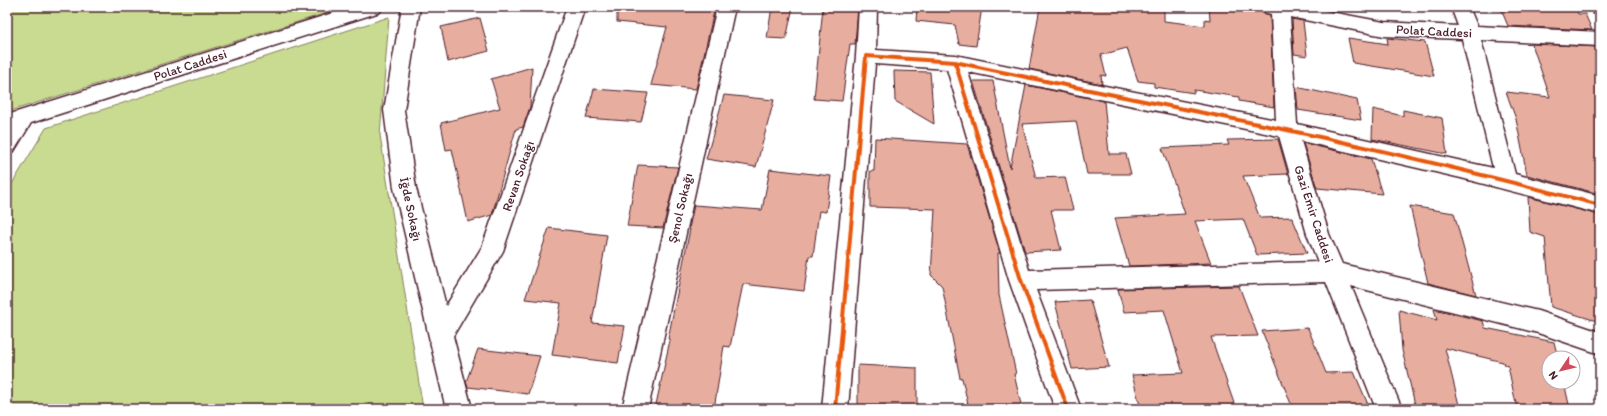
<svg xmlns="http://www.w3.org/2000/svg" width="1607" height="416" font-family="Itim,sans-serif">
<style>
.green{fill:#c8db90;stroke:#897d5e}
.building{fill:#e7aea0;stroke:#4a1f2b}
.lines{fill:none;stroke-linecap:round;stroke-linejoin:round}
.minor-casing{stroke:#4a1f2b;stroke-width:3}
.minor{fill:#fff;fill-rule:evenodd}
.cycleway-casing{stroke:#fff;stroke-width:6}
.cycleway{stroke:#e8590c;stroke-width:4}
.labels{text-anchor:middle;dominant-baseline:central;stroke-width:3;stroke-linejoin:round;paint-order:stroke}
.street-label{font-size:13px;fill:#4a1f2b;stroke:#fff}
</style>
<rect width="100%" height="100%" fill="#fff"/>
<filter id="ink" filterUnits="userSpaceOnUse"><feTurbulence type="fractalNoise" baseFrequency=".025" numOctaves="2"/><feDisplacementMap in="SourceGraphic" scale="8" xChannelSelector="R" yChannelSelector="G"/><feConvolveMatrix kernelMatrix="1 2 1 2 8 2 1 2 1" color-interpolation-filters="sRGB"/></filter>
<g filter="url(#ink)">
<path class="green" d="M7,7H346L7,112Z
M389,17L380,135L423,409H13L7,397V192L46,128Z"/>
<path class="building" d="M617,7H715L696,89L651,85L667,27L617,22Z
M772,7H793L786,39L767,38Z
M823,7H858L855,44H850L842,101L814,99Z
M917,7H982L976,46L959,44L955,25L916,21Z
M1040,7H1164V21L1205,26V19L1210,20L1209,7H1260L1263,13L1270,15L1274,107L1239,101V97L1194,90V93L1154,87V83L1138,81L1127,48L1101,55L1106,76L1101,75L1102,84L1029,69Z
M1500,7H1575L1578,14H1585L1592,30L1508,26Z
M480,18L489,51L448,62L441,27Z
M1292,19L1303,21L1307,56L1294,54Z
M1348,38L1388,44L1387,38L1425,42L1434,76L1353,63Z
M1532,44L1599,47L1600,194L1527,175L1516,119L1506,92L1550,97Z
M532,67L530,107L523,127L516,129L492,215L468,222L452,149L446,150L441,123L500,108L491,79Z
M894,71L930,72L934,124L895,101Z
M973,81H993L1010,168L1026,85L1104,101L1109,154H1126L1131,174H1087L1076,121L1022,124L1036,178L1065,177L1073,210H1051L1061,250L1025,252Z
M1296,87L1357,100L1361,120L1298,110Z
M594,89L648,93L641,122L586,118Z
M724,95L774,100L756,167L706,159Z
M1373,109L1403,116V110L1442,118L1447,154L1372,139Z
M875,138L967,144L1000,253H998L999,295L1016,374H1014L1022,409H969L962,378H960L942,286L931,275L935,209L870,207V171H874Z
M1278,139L1288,174L1243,176L1260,218L1292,217L1307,253L1257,255L1243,219L1195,221L1211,263L1129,266L1115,218L1185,214L1162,148L1229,145L1227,140Z
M1303,143L1371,159L1382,194L1317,188Z
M638,165L678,167L663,228L627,226Z
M770,169L831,176L826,212L819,211L813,256H809L804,291L743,284L730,347L724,346L714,409H655L670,340L668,339L690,229H689L694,205L762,210Z
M1528,197L1600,215V260L1596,259L1600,295V322L1551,307L1545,237L1530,232Z
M1410,206L1454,213L1476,295L1428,283Z
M549,228L607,235L592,323L625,326L618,363L552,355L561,303L525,299Z
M1239,286L1258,336L1211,337L1236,409H1141L1132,375L1183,373L1164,310L1124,312L1118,289Z
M1090,300L1109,367L1072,369L1055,302Z
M1434,309L1483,321L1485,328L1554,342L1558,358H1549V382H1564L1570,409H1517L1508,366L1504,365L1503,362L1445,348L1460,409H1416L1402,350L1399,310L1437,320Z
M1308,328L1326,373L1354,372L1370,409H1293L1262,331Z
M478,349L540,356L528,394L468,387L466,382Z
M858,365L917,368V408L858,405Z"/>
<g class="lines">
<g class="minor-casing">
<path id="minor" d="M352,7H382L380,12L31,123L14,151L7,153V115Z
M402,7H420L404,110L416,188L446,306L482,247L567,7H585L503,251L453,336L472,409H446L394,188L384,110Z
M717,7H735L648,409H622Z
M859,7H877L876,50L955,55L1100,85L1276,120L1271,14L1263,12L1261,7H1304L1384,22L1458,26L1451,7H1469L1477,26L1600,32V46L1481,40L1515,174L1600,196V214L1461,178L1301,141L1329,234L1342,264L1538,311L1600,332V354L1538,333L1351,286L1402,409H1376L1326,282L1036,290L1081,409H1055L1009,280L947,69L875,64L848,409H822L856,56ZM1290,17L1384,36L1462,39L1493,168L1297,124ZM968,72L1279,136L1307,234L1318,262L1029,270Z
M1590,7H1600V15L1593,13Z"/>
</g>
<use href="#minor" class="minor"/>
<g class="cycleway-casing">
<path id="cycleway" d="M955,62C1065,86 1176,107 1287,130C1392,152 1496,178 1600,205
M835,409L866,56L955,62L1021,280L1068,409"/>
</g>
<use href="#cycleway" class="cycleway"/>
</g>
</g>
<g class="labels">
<g class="street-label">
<text transform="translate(1434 31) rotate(3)">Polat Caddesi</text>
<text transform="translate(190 65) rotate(-18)">Polat Caddesi</text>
<text transform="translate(518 176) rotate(-71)">Revan Sokağı</text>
<text transform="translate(680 208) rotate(-77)">Şenol Sokağı</text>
<text transform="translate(411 209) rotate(78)">İğde Sokağı</text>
<text transform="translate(1314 214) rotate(72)">Gazi Emir Caddesi</text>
</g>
</g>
<rect width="1607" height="416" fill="none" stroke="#fff" stroke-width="24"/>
<rect x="12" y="12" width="1583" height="392" fill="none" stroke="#4a1f2b" stroke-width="1.5" filter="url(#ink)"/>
<g transform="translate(1561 370) rotate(235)"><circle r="19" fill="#ffffff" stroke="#b7a5aa"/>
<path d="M0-3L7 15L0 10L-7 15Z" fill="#d1495b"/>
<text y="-6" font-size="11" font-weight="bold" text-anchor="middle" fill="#4a1f2b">N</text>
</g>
</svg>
